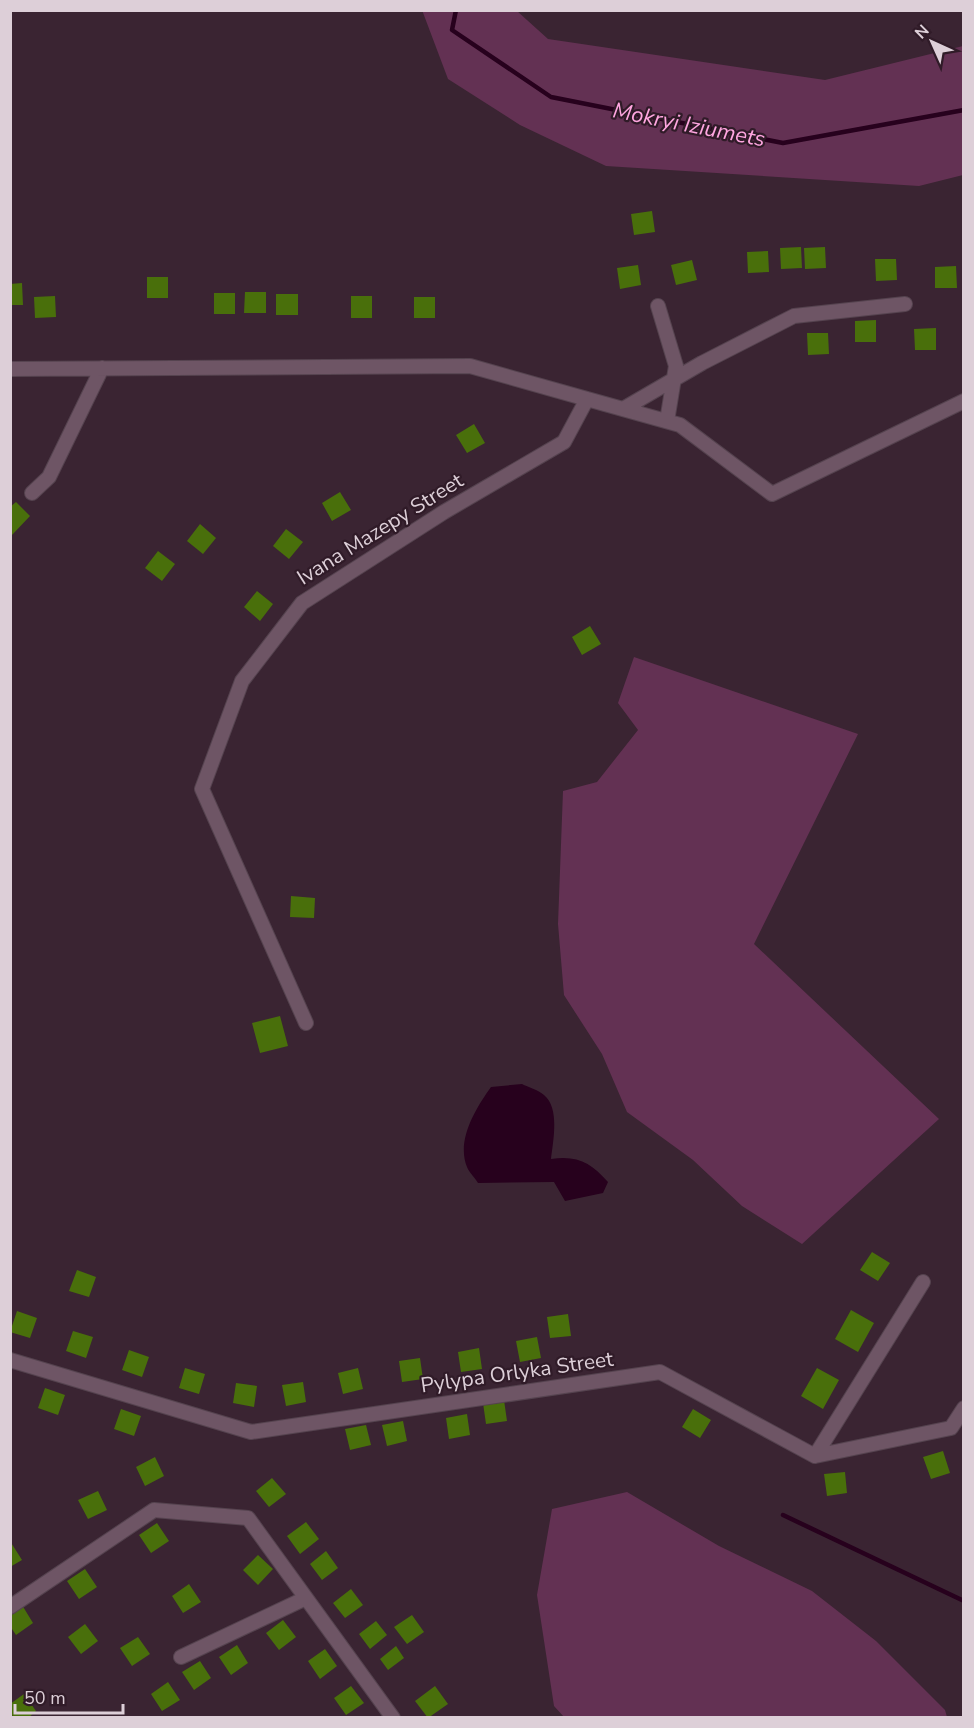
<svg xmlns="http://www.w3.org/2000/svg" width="974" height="1728" font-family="'Nunito Sans',sans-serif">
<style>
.green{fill:#633153}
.water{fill:#27011d}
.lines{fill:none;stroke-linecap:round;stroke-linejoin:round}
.stream{stroke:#27011d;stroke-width:4.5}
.building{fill:#496f0b}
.minor-casing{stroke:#55434f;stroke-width:16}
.minor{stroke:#6e5565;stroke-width:14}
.labels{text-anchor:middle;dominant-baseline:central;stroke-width:4.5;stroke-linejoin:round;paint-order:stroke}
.street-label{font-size:21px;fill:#ddcfd8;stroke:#301b28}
.water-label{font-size:22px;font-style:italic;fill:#ffa6e0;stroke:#301b28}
</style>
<rect width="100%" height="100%" fill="#3a2432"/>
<path class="green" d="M422,10L517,11L548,39L825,80L963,46V175L919,186L606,166L520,125L448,79Z
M634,657L858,734L754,944L939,1119L802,1244L742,1206L693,1160L627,1112L602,1054L564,995L558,924L563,791L597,782L638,730L618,703Z
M627,1492L719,1546L812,1591L876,1641L945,1710L947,1717H564L554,1706L537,1595L552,1509Z"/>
<path class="water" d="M522,1084C528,1087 538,1090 544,1095C560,1108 553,1141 551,1159C578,1155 591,1163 608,1182L603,1193L565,1201L554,1182L478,1183C475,1178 469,1172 467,1167C456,1140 476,1108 491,1087Z"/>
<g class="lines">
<path class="stream" d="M456,10L452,30L551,97L783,143L964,110
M783,1515L964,1601"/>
</g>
<path class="building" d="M652,211L655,232L634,235L631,214Z
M801,247L802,268L781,269L780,248Z
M825,247L826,268L805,269L804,248Z
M768,251L769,272L748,273L747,252Z
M875,259H896L897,280L876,281Z
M692,260L697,280L676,285L671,265Z
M638,265L641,285L620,289L617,268Z
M956,266L957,288H935V267Z
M147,277H168V298H147Z
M22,283L23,305H10V284Z
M245,292H266V313H244Z
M214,293H235V314H214Z
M276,294H298V315H276Z
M55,296L56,317L35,318L34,297Z
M351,296H372V318H351Z
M414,297H435V318H414Z
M876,320V342H855V321Z
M936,328V350H915L914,329Z
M807,333H828L829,354L808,355Z
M474,424L485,443L467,453L456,435Z
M340,492L351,510L332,521L322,503Z
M16,502L30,516L12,535L10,507Z
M200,524L216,538L203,554L187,541Z
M286,529L303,542L289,559L273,546Z
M158,551L175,564L162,581L145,568Z
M257,591L273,604L260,621L244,607Z
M590,626L601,644L582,655L572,637Z
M291,896L315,898L314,918L290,917Z
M280,1016L288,1046L260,1053L252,1023Z
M872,1252L890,1263L878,1281L860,1270Z
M77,1270L96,1277L89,1297L69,1291Z
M851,1310L874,1323L858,1352L835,1339Z
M17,1311L37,1318L30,1338L10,1332Z
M568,1314L571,1336L550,1338L547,1317Z
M73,1331L93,1337L86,1358L66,1351Z
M537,1337L541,1358L520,1362L516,1341Z
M479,1348L482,1369L461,1372L458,1352Z
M129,1350L149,1357L142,1377L122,1370Z
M420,1358L423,1379L402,1382L399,1361Z
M185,1368L205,1374L199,1394L179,1388Z
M358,1368L363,1389L343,1394L338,1373Z
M817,1368L839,1380L823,1409L801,1396Z
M303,1382L306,1402L286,1406L282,1385Z
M236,1383L257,1386L254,1407L233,1403Z
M45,1388L65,1395L58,1415L38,1408Z
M504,1400L507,1421L486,1424L483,1403Z
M121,1409L141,1416L134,1436L114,1429Z
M693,1409L711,1420L700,1438L682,1427Z
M467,1414L470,1435L449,1439L446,1418Z
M403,1421L407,1441L387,1446L382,1425Z
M366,1425L371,1445L350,1450L345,1429Z
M943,1451L950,1473L931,1479L923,1457Z
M155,1457L164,1476L145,1486L136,1467Z
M845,1472L847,1493L827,1496L824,1474Z
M272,1478L286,1494L269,1507L256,1491Z
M98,1491L107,1510L88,1519L78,1500Z
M306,1522L319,1539L300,1554L287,1536Z
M157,1523L169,1541L151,1553L139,1535Z
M10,1541L22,1560L10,1567Z
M326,1551L338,1568L322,1580L310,1564Z
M258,1555L273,1569L258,1585L243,1570Z
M85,1569L97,1587L79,1599L67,1581Z
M189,1584L201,1602L183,1613L172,1596Z
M351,1589L363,1605L345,1618L333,1603Z
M22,1605L33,1623L16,1635L10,1626V1613Z
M412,1615L424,1632L407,1644L394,1627Z
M283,1620L296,1637L279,1650L266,1633Z
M376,1621L387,1635L370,1649L359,1634Z
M85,1624L98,1641L81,1654L68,1637Z
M138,1637L150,1654L132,1666L120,1648Z
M237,1645L248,1663L231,1675L219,1657Z
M396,1646L404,1658L388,1670L380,1659Z
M325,1649L337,1666L320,1679L308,1661Z
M200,1661L211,1678L194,1690L182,1672Z
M168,1682L180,1700L162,1711L151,1694Z
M351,1686L364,1703L346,1715L334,1698Z
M435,1686L448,1704L428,1718L415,1701Z
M24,1694L36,1711L28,1718H14L10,1712V1704Z"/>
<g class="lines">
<g class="minor-casing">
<path id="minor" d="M658,306L676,366L667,421
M10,369L470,366L587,399L564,442L444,512L302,603L242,681L202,789L306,1023
M587,399L680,425L772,494L964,401
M623,409L702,363L794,316L905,304
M32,493L49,477L102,368
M10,1360L251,1432L660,1372L815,1456L923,1282
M815,1456L951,1428L964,1408
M10,1607L154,1510L248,1518L393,1718
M181,1657L306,1598"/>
</g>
<use href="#minor" class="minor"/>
</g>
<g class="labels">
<g class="street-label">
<text transform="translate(380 529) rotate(-32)">Ivana Mazepy Street</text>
<text transform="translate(517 1372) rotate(-8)">Pylypa Orlyka Street</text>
</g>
<g class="water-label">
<text transform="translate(689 125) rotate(11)">Mokryi Iziumets</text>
</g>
</g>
<rect width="974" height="1728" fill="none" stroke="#ddcfd8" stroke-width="24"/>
<g transform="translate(932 42) rotate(315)" stroke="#301b28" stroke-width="4.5" paint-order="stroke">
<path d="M0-4.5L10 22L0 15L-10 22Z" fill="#ddcfd8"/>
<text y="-9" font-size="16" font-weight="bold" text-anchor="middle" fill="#ddcfd8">N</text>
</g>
<path d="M15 1704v9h108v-9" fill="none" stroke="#ddcfd8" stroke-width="3"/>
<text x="24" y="1704" font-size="18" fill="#ddcfd8" stroke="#301b28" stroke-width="4.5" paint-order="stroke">50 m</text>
</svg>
